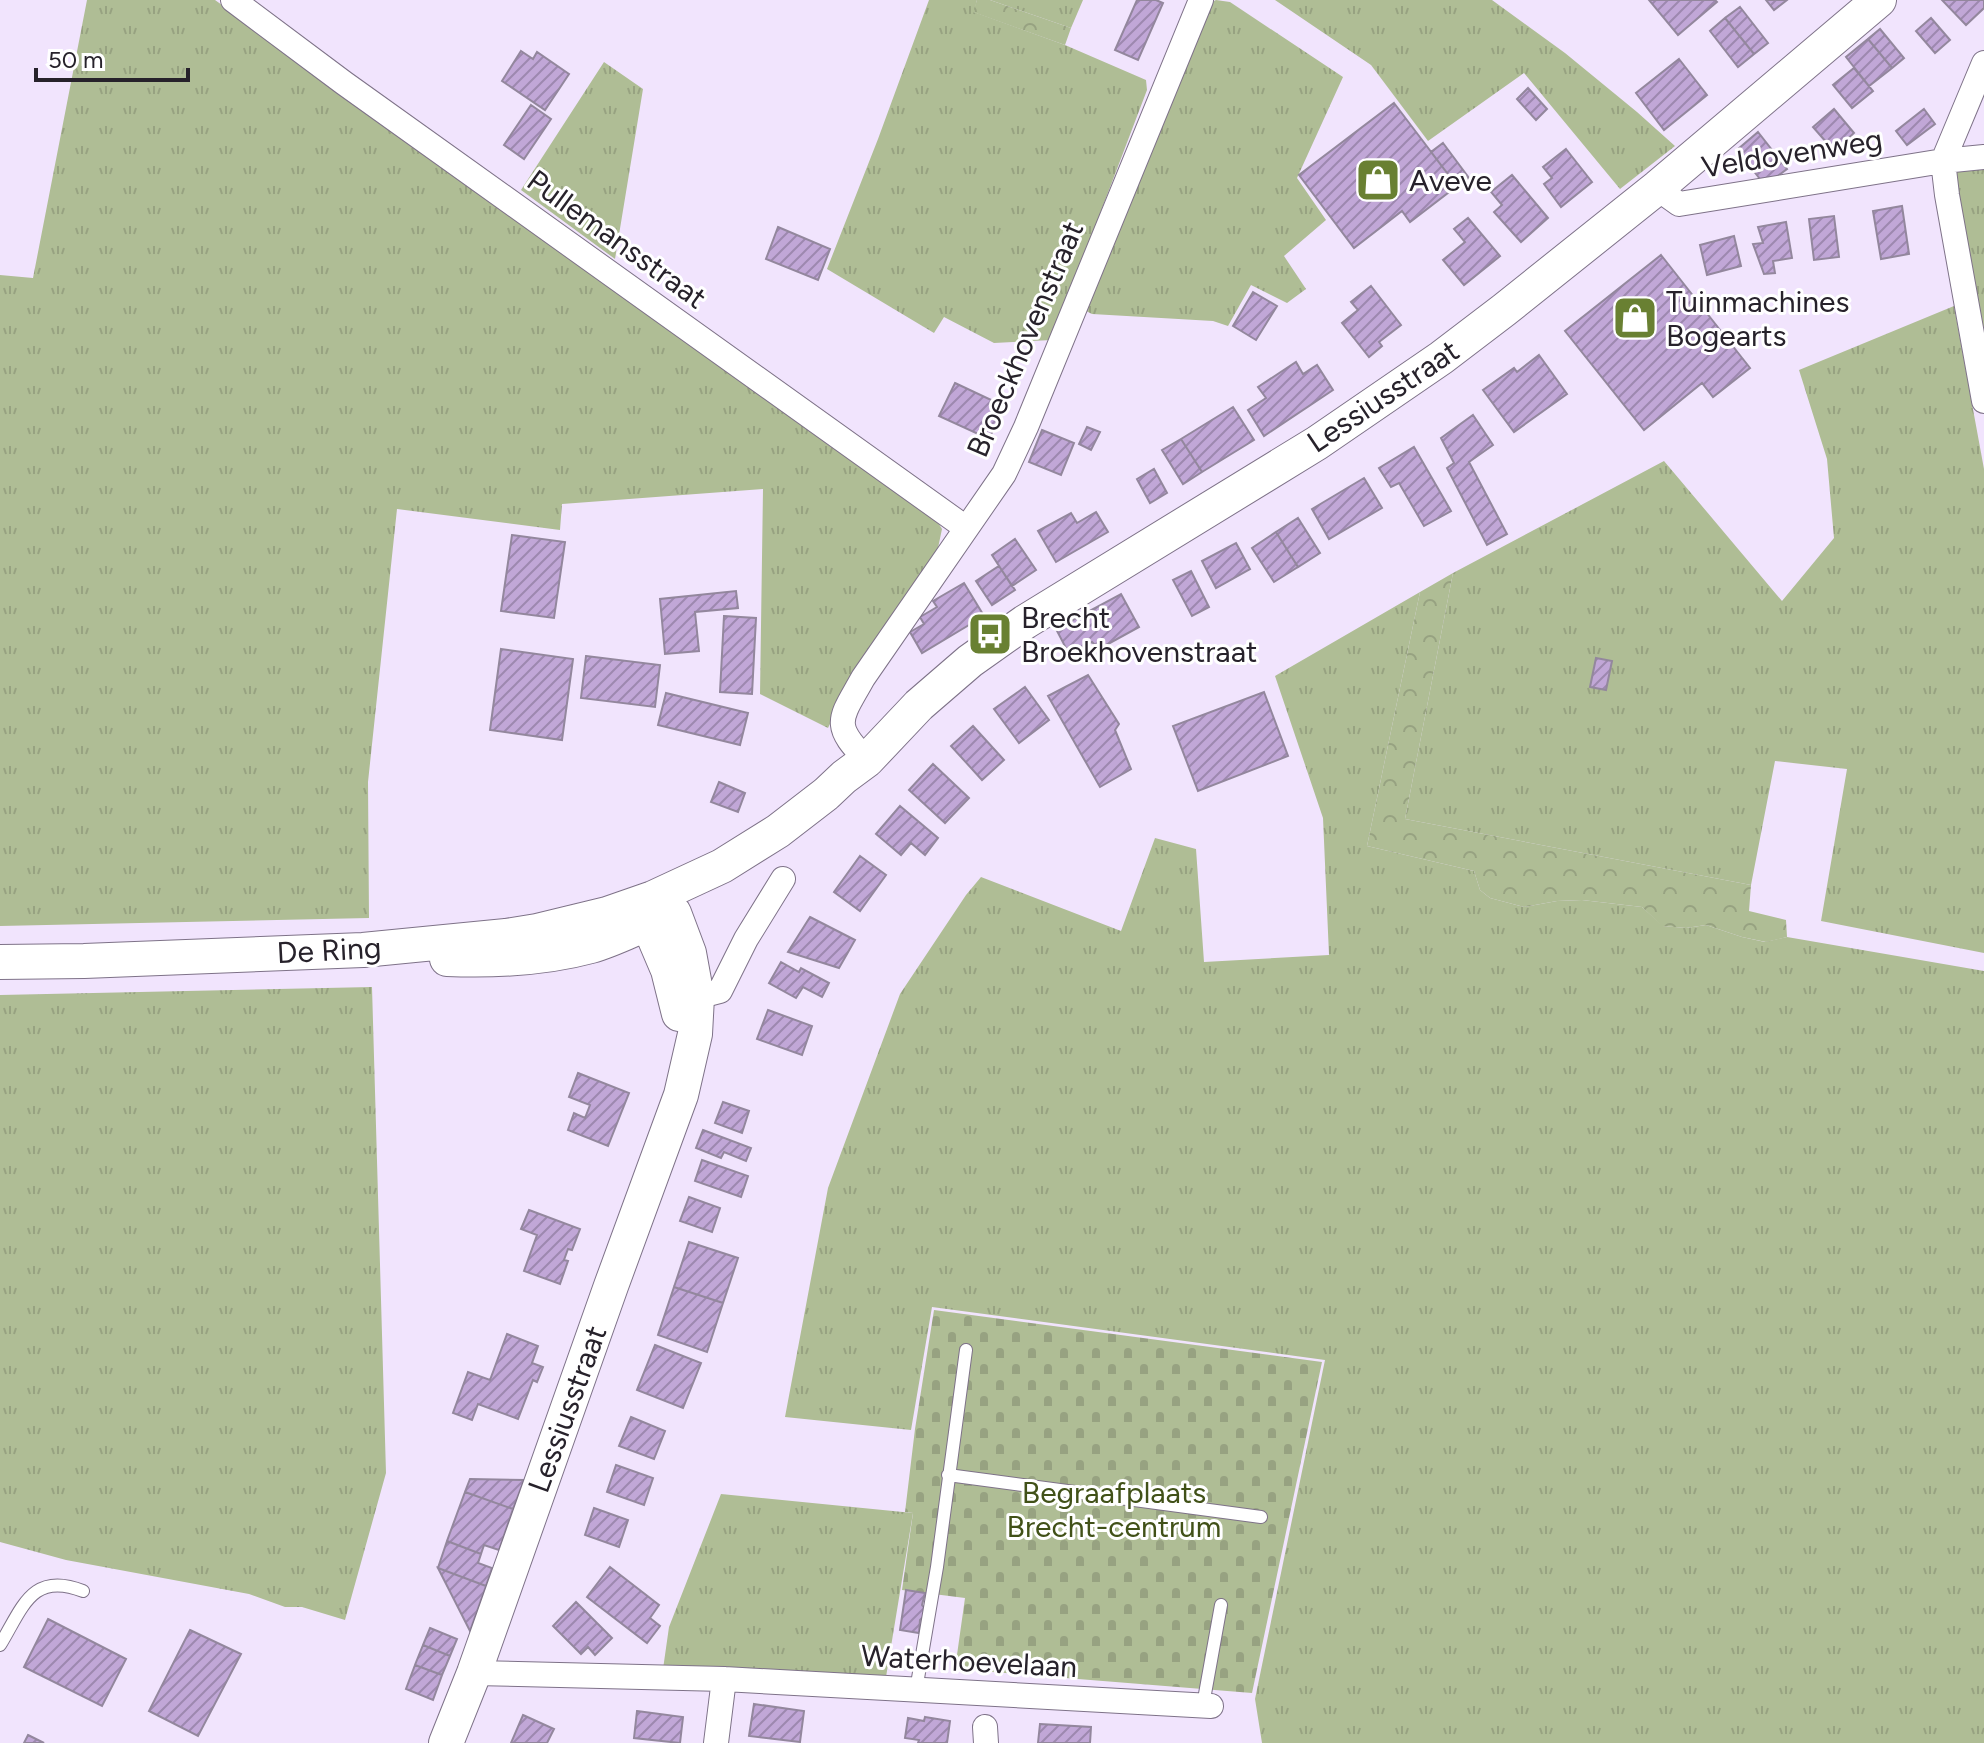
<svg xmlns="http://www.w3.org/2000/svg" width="1984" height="1743" font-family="Figtree,sans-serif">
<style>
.grass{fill:url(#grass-tufts)}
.forest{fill:url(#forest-crowns)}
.cemetery{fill:url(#cemetery-stones)}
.building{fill:url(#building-hatch);stroke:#93879d;stroke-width:2}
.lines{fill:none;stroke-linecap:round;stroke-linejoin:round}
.lane-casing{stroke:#7e7288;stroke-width:14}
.street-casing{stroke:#7e7288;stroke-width:26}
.secondary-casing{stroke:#7e7288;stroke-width:36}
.lane{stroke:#fff;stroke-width:12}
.street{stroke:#fff;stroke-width:24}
.secondary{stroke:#fff;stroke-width:34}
.labels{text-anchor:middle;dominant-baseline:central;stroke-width:6;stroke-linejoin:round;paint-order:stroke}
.street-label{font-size:30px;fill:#27222b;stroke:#fff}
.poi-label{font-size:30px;fill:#27222b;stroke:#fff;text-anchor:start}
.park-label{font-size:30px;fill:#415118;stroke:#fff}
</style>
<defs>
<pattern id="grass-tufts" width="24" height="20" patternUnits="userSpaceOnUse" patternTransform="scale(2)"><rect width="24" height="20" fill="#afbd95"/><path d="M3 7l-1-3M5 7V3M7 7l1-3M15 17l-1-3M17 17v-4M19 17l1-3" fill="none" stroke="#97a281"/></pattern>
<pattern id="forest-crowns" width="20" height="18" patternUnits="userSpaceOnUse" patternTransform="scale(2)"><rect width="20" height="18" fill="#afbd95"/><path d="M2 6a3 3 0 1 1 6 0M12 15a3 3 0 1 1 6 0" fill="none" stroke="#97a281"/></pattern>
<pattern id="cemetery-stones" width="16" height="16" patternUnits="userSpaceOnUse" patternTransform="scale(2)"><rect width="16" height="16" fill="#afbd95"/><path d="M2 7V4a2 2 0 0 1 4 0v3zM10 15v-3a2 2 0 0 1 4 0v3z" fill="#97a281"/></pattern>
<pattern id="building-hatch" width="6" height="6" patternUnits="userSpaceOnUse" patternTransform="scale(2)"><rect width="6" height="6" fill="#c1a7d7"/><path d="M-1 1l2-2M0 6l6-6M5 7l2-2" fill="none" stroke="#9d88af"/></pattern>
</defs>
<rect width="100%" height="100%" fill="#f1e4fd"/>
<path class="grass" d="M87,0H215L931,511L942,529L938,548L850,682L828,728L760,694L763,489L562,504L560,530L397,509L368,782L369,918L0,926V275L33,278Z
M929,0H977L974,12L1065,45L1146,80L1147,90L1052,340L994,343L944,317L934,333L827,269L878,139Z
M990,0H1083L1071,28Z
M1216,0L1230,2L1343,77L1297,178L1326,220L1284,256L1306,289L1287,303L1251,285L1228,326L1213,321L1092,314L1082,309L1210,3Z
M1275,0H1492L1565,53L1637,112L1675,146L1620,189L1524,73L1428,141L1371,65Z
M604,62L643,89L615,259L521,190Z
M1984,167V353L1951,171Z
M1954,306L1984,469V953L1821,921L1847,769L1775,761L1751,885L1405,819L1453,573L1664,461L1782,601L1834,538L1827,459L1799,370Z
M1420,592L1367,846L1474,871L1480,890L1490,898L1524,907L1557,901L1582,900L1642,907L1663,926L1686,928L1706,925L1742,937L1765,942L1787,937L1984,971V1743H1262L1255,1699L1325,1360L932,1307L911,1430L785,1417L828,1188L900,994L966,895L981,877L1121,931L1155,838L1196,849L1204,962L1329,955L1323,818L1275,676Z
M372,987L386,1473L345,1620L302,1607H285L249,1594L66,1560L0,1542V995Z
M721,1494L913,1513L885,1683L663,1669L669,1627Z"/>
<path class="forest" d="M977,0H990L1071,28L1065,45L973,12Z
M1453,573L1405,819L1751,885L1749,911L1786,920L1787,937L1766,942L1742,937L1706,925L1686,928L1662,926L1642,907L1582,900L1557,901L1524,907L1490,898L1480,890L1474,871L1367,846L1420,592Z"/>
<path class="cemetery" d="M934,1310L1322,1362L1252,1693L955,1669L965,1598L902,1590L913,1513L905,1512L915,1429Z"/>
<path class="building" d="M1137,0H1156L1163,3L1138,60L1115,50Z
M1649,0H1715L1717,2L1678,35Z
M1766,0H1787L1774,10Z
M1942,0H1984V8L1966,25Z
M1740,7L1768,43L1754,54L1725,18Z
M1725,18L1754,54L1738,67L1710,31Z
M1931,18L1950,40L1935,53L1916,31Z
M1880,29L1904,58L1892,68L1868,39Z
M1868,39L1892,68L1869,86L1846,57Z
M521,51L533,59L537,52L569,74L545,110L502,81Z
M1679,59L1707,95L1664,130L1636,93Z
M1854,68L1873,91L1852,108L1833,85Z
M1528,88L1547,109L1536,120L1517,99Z
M1394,103L1457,186L1410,222L1402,211L1354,248L1299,175Z
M531,105L551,119L524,159L504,145Z
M1834,109L1854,133L1834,151L1813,127Z
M1924,109L1935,124L1907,145L1896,131Z
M1758,132L1787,169L1775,178L1760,179L1737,150Z
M1443,143L1469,178L1457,186L1431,152Z
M1566,149L1592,182L1561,207L1544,184L1552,178L1543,167Z
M1512,175L1548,218L1521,242L1494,212L1502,205L1491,192Z
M1902,206L1909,254L1881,259L1873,211Z
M1834,216L1839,257L1814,260L1809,219Z
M1468,218L1500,256L1464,285L1443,260L1465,242L1454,229Z
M1786,222L1792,258L1773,261L1775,273L1764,274L1753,244L1763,243L1758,227Z
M778,227L830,249L818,280L766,259Z
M1734,236L1741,266L1707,275L1700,245Z
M1661,255L1750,368L1713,397L1702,383L1644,430L1565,331Z
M1371,286L1401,325L1379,342L1382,346L1369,357L1342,323L1358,310L1351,302Z
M1253,292L1277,306L1256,340L1233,326Z
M1539,355L1567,394L1514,432L1483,390L1514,368L1517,372Z
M1296,362L1303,374L1317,365L1333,390L1264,436L1248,410L1266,398L1258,387Z
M955,383L1004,406L989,439L939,416Z
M1233,407L1254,440L1202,472L1181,439Z
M1473,415L1493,445L1469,462L1507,534L1487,545L1447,468L1454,463L1441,438Z
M1087,427L1100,432L1091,450L1079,444Z
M1042,430L1074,443L1061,475L1029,462Z
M1181,439L1202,472L1183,484L1162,450Z
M1414,447L1451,511L1424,526L1399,483L1391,487L1379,468Z
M1154,469L1167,493L1150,503L1137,479Z
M1364,478L1382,508L1329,539L1312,509Z
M1096,512L1108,532L1056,562L1038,531L1071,513L1077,523Z
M1298,518L1320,553L1298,567L1276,532Z
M1276,532L1298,567L1274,582L1252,548Z
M512,535L565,542L554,618L501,611Z
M1015,539L1036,570L1012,586L992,555Z
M1236,543L1250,569L1216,588L1202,561Z
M999,566L1015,590L992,605L976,581Z
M1191,571L1209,607L1192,616L1173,580Z
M964,583L984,616L922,653L910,632L924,624L920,617L937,607L933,601Z
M736,591L738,608L695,612L699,651L665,654L660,599Z
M1121,594L1139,627L1099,649L1092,642L1069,654L1056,629Z
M724,616L756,618L752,694L720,692Z
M501,649L573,659L562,740L490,730Z
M586,656L660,665L655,707L581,698Z
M1596,658L1612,661L1606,690L1590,687Z
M1088,675L1119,724L1115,730L1131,769L1100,787L1048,696Z
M1025,687L1049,720L1019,743L994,709Z
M1264,692L1288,756L1198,791L1173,726Z
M666,693L748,713L740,745L658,725Z
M973,726L1004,760L982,780L951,746Z
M933,764L969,798L945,823L909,790Z
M719,782L745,793L738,812L711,802Z
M900,806L938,838L925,855L911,843L901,855L876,834Z
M860,856L886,875L860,911L834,892Z
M810,917L855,940L839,968L788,952Z
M781,962L799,972L801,968L829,983L822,997L803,987L796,998L769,983Z
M768,1010L812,1026L802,1055L757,1039Z
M578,1073L629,1093L608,1146L568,1130L574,1113L585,1118L590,1105L569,1097Z
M723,1102L749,1111L742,1133L715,1123Z
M703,1130L751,1148L746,1161L724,1152L721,1158L696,1148Z
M702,1160L748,1176L741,1197L695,1181Z
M689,1197L720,1208L712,1232L680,1221Z
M529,1210L580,1229L572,1250L568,1249L564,1260L568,1261L560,1284L524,1271L537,1235L521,1229Z
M689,1242L738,1258L723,1303L674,1287Z
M674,1287L723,1303L707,1352L658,1335Z
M507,1334L538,1346L532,1363L543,1367L537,1382L533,1380L518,1419L478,1404L472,1420L453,1413L468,1372L490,1380Z
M655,1345L701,1363L683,1408L637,1390Z
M631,1417L665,1431L654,1459L619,1446Z
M616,1465L653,1478L644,1505L607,1492Z
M470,1479L524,1480L513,1509L465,1492Z
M465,1492L513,1509L499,1550L484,1545L481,1554L447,1541Z
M594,1508L628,1520L619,1547L585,1535Z
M447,1541L481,1554L478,1563L492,1568L486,1586L438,1568Z
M610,1567L659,1605L650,1618L660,1626L647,1643L587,1597Z
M438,1568L486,1586L470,1631Z
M906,1590L925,1593L922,1605L925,1609L923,1617L920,1620L919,1633L900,1630Z
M576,1602L612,1638L595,1655L588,1647L581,1654L553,1626Z
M48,1619L126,1659L102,1706L24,1667Z
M430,1628L457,1639L450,1656L423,1645Z
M190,1630L241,1654L198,1736L149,1711Z
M423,1645L450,1656L442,1675L415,1665Z
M415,1665L442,1675L433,1700L406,1689Z
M754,1704L804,1711L800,1742L749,1736Z
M637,1711L683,1717L680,1743L634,1738Z
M523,1715L554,1729L547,1743H511Z
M925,1717L950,1721L947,1743H918L919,1740L905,1738L908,1718L924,1721Z
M1040,1724L1091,1727L1090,1743H1038Z
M28,1735L44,1743H24Z"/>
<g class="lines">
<g class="lane-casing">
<path id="lane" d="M948,1475L1261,1517
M0,1645C23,1607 32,1571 83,1591
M916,1690L937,1567L966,1350
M1203,1705L1221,1605"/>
</g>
<g class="street-casing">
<path id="street" d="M233,0L344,83L966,528
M1984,63L1943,161L1947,195L1984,401
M1658,187L1665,194L1679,204L1943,161L1984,157
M867,760C830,724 841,718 863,678L1004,474L1026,427L1201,0
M697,997L720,991L746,939L783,879
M474,1673L724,1679L1211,1706
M985,1727L986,1743
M716,1743L724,1679"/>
</g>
<g class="secondary-casing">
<path id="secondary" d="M652,901L648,923L668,970L679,1014
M447,959C496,961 543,959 591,946C613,940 635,928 656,920
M0,962L84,961L363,950L506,936L537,931L607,914L653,898L722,866L778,831L826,794L844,777L867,760L919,705L970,661L1025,622L1317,443L1441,358L1504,310L1658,187L1879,0
M446,1743L474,1673L611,1286L681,1095L695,1034L697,997L689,953L674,913L653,898"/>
</g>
<use href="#lane" class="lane"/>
<use href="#street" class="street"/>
<use href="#secondary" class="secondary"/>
</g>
<defs>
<g id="shop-square" transform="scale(2.3)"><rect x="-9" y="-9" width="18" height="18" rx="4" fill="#698032" stroke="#fff"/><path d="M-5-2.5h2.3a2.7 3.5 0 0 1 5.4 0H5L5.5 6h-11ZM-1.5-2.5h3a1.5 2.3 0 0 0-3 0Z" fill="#fff"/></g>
<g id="bus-square" transform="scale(2.3)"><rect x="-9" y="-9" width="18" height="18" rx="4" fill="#698032" stroke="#fff"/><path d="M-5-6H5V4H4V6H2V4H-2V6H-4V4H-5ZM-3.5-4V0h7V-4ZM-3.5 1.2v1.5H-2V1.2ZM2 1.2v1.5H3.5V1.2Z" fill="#fff"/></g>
</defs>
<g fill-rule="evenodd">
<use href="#shop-square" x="1378" y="180"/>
<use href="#shop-square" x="1635" y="318"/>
<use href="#bus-square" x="990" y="634"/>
</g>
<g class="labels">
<g class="street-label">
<text transform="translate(1792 153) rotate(-9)">Veldovenweg</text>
<text transform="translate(617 239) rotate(36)">Pullemansstraat</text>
<text transform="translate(1025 339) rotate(-67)">Broeckhovenstraat</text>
<text transform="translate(1383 396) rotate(-34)">Lessiusstraat</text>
<text transform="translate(329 950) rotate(-3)">De Ring</text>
<text transform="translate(567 1409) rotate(-70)">Lessiusstraat</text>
<text transform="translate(969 1661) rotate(3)">Waterhoevelaan</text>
</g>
<g class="poi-label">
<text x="1409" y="180">Aveve</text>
<text x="1666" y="301">Tuinmachines<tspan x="1666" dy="34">Bogearts</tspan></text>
<text x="1021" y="617">Brecht<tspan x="1021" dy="34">Broekhovenstraat</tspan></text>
</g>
<g class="park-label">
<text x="1114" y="1492">Begraafplaats<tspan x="1114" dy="34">Brecht-centrum</tspan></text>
</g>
</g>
<path d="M36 68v12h152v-12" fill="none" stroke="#27222b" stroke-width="4"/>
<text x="48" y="68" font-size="24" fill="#27222b" stroke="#ffffff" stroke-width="6" paint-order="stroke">50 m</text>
</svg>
